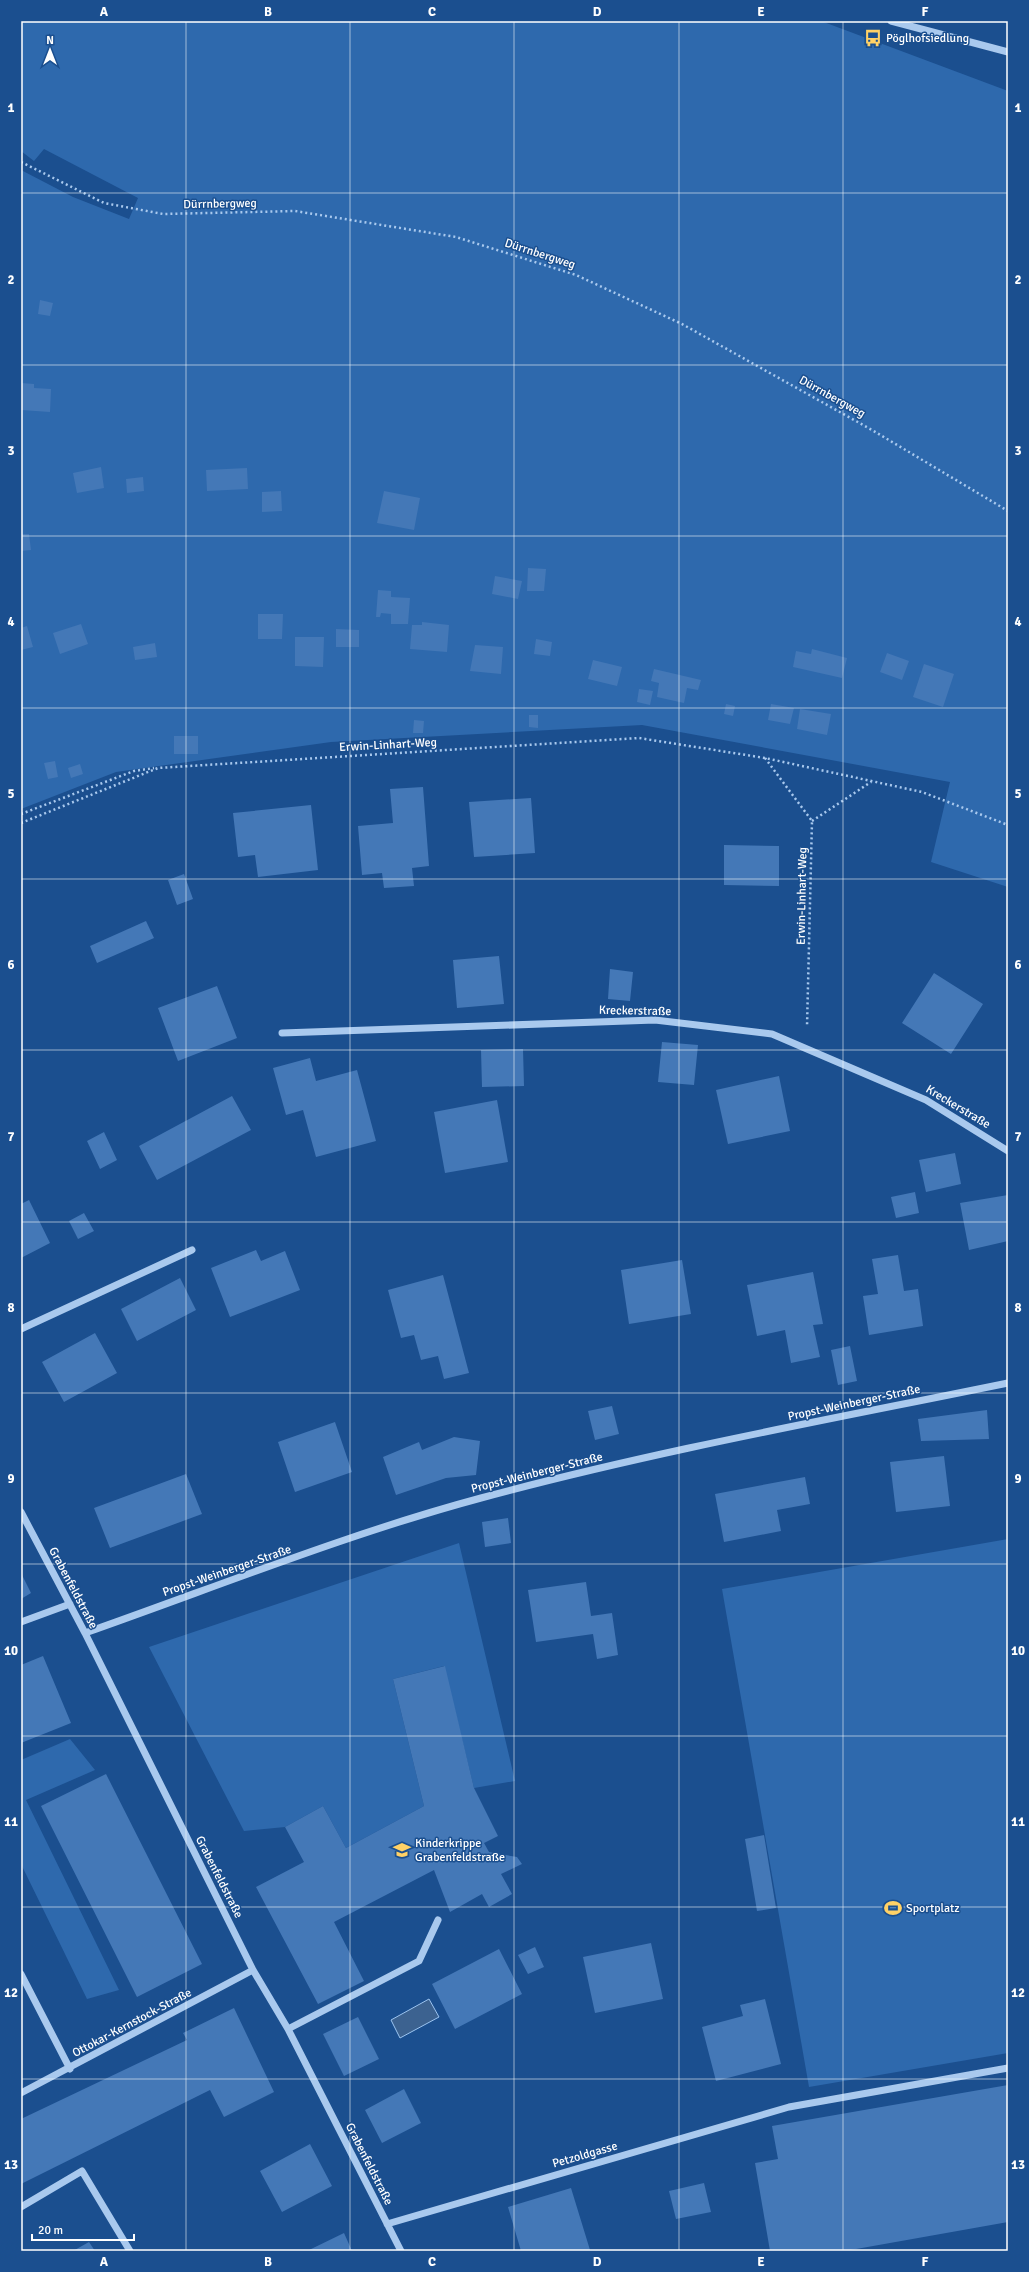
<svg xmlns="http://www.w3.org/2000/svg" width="1029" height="2272" font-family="Signika,sans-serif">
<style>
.green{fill:#2e69ad}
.water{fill:#3c6290;stroke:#9cc4f0}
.building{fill:#4478b7}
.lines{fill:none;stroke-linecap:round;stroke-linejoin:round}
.path{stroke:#a9c9ee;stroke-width:2.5;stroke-dasharray:2 3;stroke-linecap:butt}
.minor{stroke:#a9c9ee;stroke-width:7}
.grid{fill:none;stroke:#fff;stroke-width:1;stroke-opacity:0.55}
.labels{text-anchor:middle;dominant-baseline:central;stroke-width:3;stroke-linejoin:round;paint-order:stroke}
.poi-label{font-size:12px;fill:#fff;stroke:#1b4f8f;text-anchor:start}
.street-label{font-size:12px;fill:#fff;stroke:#1b4f8f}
.neatline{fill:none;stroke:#fff;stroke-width:1.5}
.grid-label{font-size:13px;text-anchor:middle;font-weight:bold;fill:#fff}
</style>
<rect width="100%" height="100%" fill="#1b4f8f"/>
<path class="green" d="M21,21H821L1008,91V887L931,862L950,782L642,725L331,742L116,772L21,809V170L73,197L129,219L138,198L44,149L34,161L21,151Z
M1008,1539V2053L809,2087L722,1589Z
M459,1543L515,1781L474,1788L444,1666L393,1679L424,1806L346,1848L323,1806L285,1827L244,1831L149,1647Z
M70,1739L95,1770L26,1800L119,1990L87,1999L21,1864V1760Z"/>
<path class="water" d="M429,1999L439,2017L400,2038L391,2020Z"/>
<path class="building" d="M40,300L53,303L50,316L38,314Z
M21,383L34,384V388L51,389L50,412L21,410Z
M101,467L104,488L77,493L73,473Z
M247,468L248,489L207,491L206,470Z
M143,477L144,491L127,493L126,479Z
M281,491L282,511L262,512V492Z
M384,491L420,498L414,530L377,523Z
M21,534H29L31,550L21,551Z
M528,568L546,569L544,591H527Z
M495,576L522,581L518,599L492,594Z
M378,590L391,591V597L410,598L408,624H391V614L381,613L380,617H376Z
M258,614H283L282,639H258Z
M422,622L449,625L447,652L410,649L412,625H422Z
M81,624L88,644L60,654L53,633Z
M27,626L33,647L21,650V628Z
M336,629L359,630V647H336Z
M295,637H324L323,667L295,666Z
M536,639L552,642L550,656L534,654Z
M155,643L157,657L135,660L133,647Z
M475,645L503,647L501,674L470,671Z
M812,649L847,658L842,678L793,667L796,651L811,654Z
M887,653L909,661L902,680L880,672Z
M593,660L622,667L617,686L588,679Z
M924,664L954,674L943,707L913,697Z
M654,669L701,680L698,690L687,688L684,703L657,697L659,683L651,681Z
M639,689L653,691L650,705L637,702Z
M726,704L735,706L733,716L724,714Z
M771,704L794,708L790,724L768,720Z
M800,709L831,714L827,735L797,729Z
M529,715H538V728L529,727Z
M414,720L424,721L423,733H413Z
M174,736H198V754H174Z
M55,761L58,777L48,779L44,763Z
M80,764L83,774L71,778L68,768Z
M423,787L429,866L412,868L414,886L384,888L382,873L362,875L358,826L393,823L390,789Z
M531,798L535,853L474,857L469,802Z
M311,805L318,870L258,877L255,855L238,857L233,813Z
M724,845L779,846V886L724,885Z
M184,874L193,899L177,905L168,880Z
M146,921L154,938L97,963L90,946Z
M499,956L504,1004L457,1008L453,960Z
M610,969L633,972L630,1001L608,999Z
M934,973L983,1004L951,1054L902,1023Z
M217,986L237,1038L178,1061L158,1008Z
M662,1042L698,1045L694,1085L658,1082Z
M523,1049L524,1086L482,1087L481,1050Z
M310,1058L316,1081L357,1070L376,1141L316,1157L303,1110L286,1115L273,1068Z
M779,1076L790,1131L728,1144L716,1090Z
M232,1096L251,1130L157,1180L139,1146Z
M497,1100L508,1162L445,1173L434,1112Z
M104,1132L117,1160L100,1169L87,1141Z
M955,1153L961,1184L926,1192L919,1160Z
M915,1192L919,1213L896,1218L891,1197Z
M1008,1195V1241L969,1250L960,1203Z
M29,1200L50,1243L21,1258V1204Z
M84,1213L94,1231L78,1239L69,1221Z
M256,1250L261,1261L285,1251L300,1290L230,1317L211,1268Z
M898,1255L904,1291L918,1289L923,1326L869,1335L863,1296L878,1294L872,1259Z
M682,1260L691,1314L629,1324L621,1270Z
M813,1272L823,1324L813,1325L820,1357L791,1363L785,1330L757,1336L747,1285Z
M443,1275L469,1373L444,1379L438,1356L421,1360L414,1335L401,1338L388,1290Z
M180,1278L196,1310L137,1341L121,1309Z
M95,1333L117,1373L64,1402L42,1362Z
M850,1346L857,1381L838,1385L831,1350Z
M612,1406L619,1434L595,1440L588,1411Z
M987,1410L989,1439L921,1441L918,1419Z
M335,1422L352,1472L295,1492L278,1442Z
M454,1437L480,1441L476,1475L446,1478L396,1495L383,1457L419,1442L422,1450Z
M944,1456L950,1506L896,1512L890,1462Z
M186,1474L202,1514L110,1548L94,1508Z
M805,1477L810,1504L777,1510L781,1531L724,1542L715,1494Z
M508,1518L511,1543L485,1547L482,1522Z
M21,1573L31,1593L21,1599Z
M586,1582L591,1616L612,1613L618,1655L597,1659L593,1634L536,1642L528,1590Z
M43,1656L71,1723L21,1743V1665Z
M445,1666L474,1788L498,1836L484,1843L489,1852L517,1857L522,1864L501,1874L512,1894L489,1907L482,1894L450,1912L434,1870L334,1922L364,1981L318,2004L256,1887L304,1862L285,1827L323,1806L346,1848L424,1806L393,1679Z
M106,1774L202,1964L137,1997L41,1806Z
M764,1835L776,1908L757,1911L745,1839Z
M651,1943L663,1999L595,2013L583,1957Z
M535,1947L544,1967L528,1974L518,1955Z
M499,1949L522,1994L455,2029L432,1984Z
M765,1999L781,2064L716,2081L702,2027L743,2016L740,2005Z
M234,2008L274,2092L224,2117L210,2090L21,2184V2119L187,2040L183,2033Z
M358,2017L379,2059L344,2076L323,2034Z
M1008,2085V2222L845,2251H770L755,2163L778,2159L772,2126Z
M404,2089L421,2123L382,2143L365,2110Z
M310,2144L332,2186L282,2212L260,2171Z
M704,2183L711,2212L676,2219L669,2191Z
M571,2188L590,2250L521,2251L508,2207Z
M344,2233L352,2251H307Z
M89,2242L95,2251H73Z"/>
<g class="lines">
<path class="path" d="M21,162L104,203L163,214L295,211L456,237L576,275L682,324L872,430L1008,511
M765,758L812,821L807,1027
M21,814L134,771L154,768
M812,821L871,782
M21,823L158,768L639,738L765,758L922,792L1008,825"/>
<path class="minor" d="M891,21L1008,52
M282,1033L655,1020L772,1034L926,1100L1008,1151
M21,1329L192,1250
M21,1512L85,1633L253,1970L288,2029L401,2251
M21,1622L70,1604
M85,1633C216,1587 347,1534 481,1498C655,1451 832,1419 1008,1383
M21,1974L70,2069
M288,2029L419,1961L438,1920
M21,2093L253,1970
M21,2207L82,2171L130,2251
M387,2224L789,2107L1008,2068"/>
</g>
<path class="grid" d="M186,21V2251M350,21V2251M514,21V2251M679,21V2251M843,21V2251M21,193H1008M21,365H1008M21,536H1008M21,708H1008M21,879H1008M21,1050H1008M21,1222H1008M21,1393H1008M21,1564H1008M21,1736H1008M21,1907H1008M21,2079H1008"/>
<defs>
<g id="bus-bare" transform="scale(1.38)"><path d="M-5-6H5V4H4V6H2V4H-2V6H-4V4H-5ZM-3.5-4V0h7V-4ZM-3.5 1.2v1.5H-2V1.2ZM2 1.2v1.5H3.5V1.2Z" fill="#ffd166" stroke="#1b4f8f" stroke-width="2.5" paint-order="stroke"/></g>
<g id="school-bare" transform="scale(1.38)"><path d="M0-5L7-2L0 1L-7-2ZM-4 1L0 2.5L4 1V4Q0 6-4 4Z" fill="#ffd166" stroke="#1b4f8f" stroke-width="2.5" paint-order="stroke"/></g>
<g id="stadium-bare" transform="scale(1.38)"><path d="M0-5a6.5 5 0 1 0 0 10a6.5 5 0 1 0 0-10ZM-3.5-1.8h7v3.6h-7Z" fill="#ffd166" stroke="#1b4f8f" stroke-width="2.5" paint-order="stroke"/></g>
</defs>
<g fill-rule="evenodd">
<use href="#bus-bare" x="873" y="38"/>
<use href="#school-bare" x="402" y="1850"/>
<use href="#stadium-bare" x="893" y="1908"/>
</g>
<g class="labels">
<g class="poi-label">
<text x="886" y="38">Pöglhofsiedlung</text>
<text x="415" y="1843">Kinderkrippe<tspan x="415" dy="14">Grabenfeldstraße</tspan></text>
<text x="906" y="1908">Sportplatz</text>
</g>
<g class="street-label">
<text transform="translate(220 204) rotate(-1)">Dürrnbergweg</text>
<text transform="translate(540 254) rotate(18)">Dürrnbergweg</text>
<text transform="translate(832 397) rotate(29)">Dürrnbergweg</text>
<text transform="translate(388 745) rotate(-3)">Erwin-Linhart-Weg</text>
<text transform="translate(802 896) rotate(-89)">Erwin-Linhart-Weg</text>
<text transform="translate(635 1011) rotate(1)">Kreckerstraße</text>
<text transform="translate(958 1107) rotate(31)">Kreckerstraße</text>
<text transform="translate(854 1403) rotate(-12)">Propst-Weinberger-Straße</text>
<text transform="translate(537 1473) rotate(-14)">Propst-Weinberger-Straße</text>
<text transform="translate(227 1571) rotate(-19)">Propst-Weinberger-Straße</text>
<text transform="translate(73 1588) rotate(62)">Grabenfeldstraße</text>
<text transform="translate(219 1877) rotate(63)">Grabenfeldstraße</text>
<text transform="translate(132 2023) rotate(-28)">Ottokar-Kernstock-Straße</text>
<text transform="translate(585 2155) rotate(-16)">Petzoldgasse</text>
<text transform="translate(369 2164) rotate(63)">Grabenfeldstraße</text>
</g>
</g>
<rect width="1029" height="2272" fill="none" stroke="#1b4f8f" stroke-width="44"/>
<g transform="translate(50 50)" stroke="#1b4f8f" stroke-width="3" paint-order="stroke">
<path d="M0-3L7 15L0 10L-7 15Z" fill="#ffffff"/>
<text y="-6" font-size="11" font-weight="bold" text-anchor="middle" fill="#ffffff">N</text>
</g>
<path d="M32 2234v6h102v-6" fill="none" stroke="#ffffff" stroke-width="2"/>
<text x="38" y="2234" font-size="12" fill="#ffffff" stroke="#1b4f8f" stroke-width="3" paint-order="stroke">20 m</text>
<rect x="22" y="22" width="985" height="2228" class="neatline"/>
<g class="grid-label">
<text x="104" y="16">A</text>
<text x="268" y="16">B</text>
<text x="432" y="16">C</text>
<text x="597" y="16">D</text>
<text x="761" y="16">E</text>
<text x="925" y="16">F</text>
<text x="11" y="112">1</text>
<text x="1018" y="112">1</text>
<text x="11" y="284">2</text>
<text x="1018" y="284">2</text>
<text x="11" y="455">3</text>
<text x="1018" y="455">3</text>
<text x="11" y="626">4</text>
<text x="1018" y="626">4</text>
<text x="11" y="798">5</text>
<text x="1018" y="798">5</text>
<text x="11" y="969">6</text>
<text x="1018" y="969">6</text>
<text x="11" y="1141">7</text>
<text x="1018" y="1141">7</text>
<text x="11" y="1312">8</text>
<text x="1018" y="1312">8</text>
<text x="11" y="1483">9</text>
<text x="1018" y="1483">9</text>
<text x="11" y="1655">10</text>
<text x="1018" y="1655">10</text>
<text x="11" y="1826">11</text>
<text x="1018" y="1826">11</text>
<text x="11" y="1997">12</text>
<text x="1018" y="1997">12</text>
<text x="11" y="2169">13</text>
<text x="1018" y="2169">13</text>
<text x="104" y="2266">A</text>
<text x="268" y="2266">B</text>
<text x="432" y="2266">C</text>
<text x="597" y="2266">D</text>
<text x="761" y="2266">E</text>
<text x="925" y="2266">F</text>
</g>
</svg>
